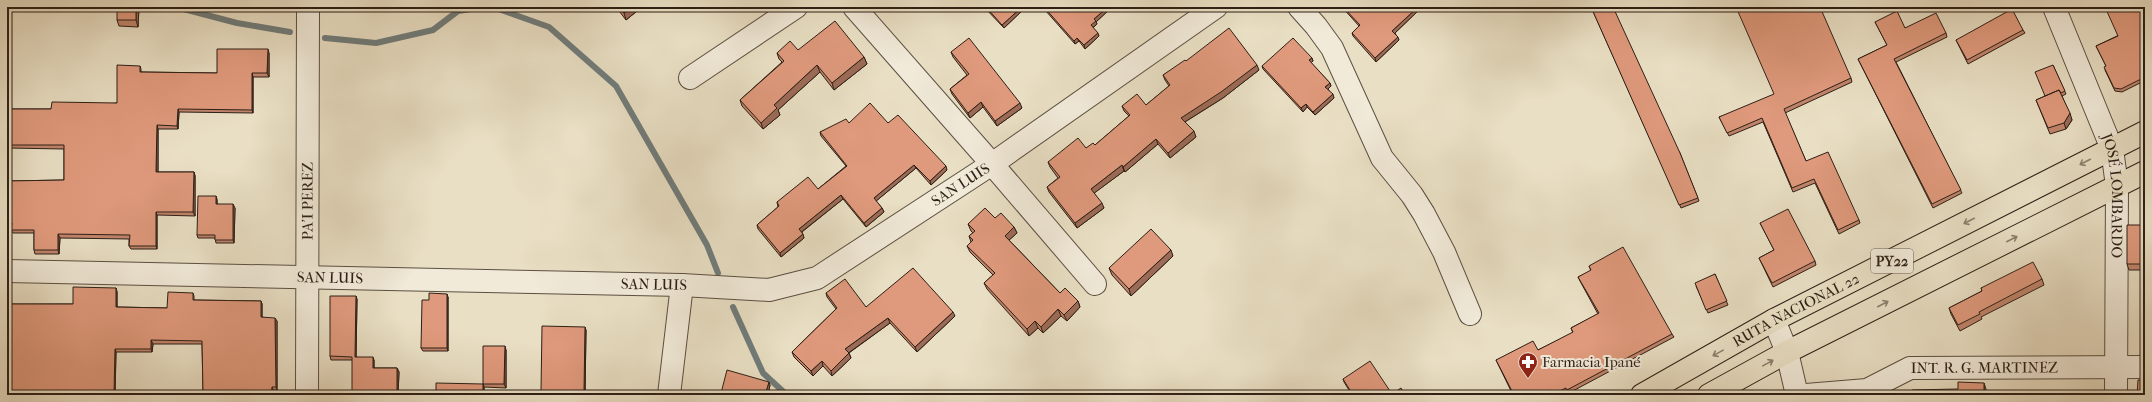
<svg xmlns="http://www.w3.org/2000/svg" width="2152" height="402" font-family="'IM FELL French Canon',serif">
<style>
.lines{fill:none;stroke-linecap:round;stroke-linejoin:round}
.stream{stroke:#707c7b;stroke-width:6}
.minor-casing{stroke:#5c4f42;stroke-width:24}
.highway-casing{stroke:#2d1f16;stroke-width:24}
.minor{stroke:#f1ead9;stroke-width:22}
.highway{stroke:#e9dfc4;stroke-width:22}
.wall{fill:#c0846b;stroke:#2d1f16}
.shaded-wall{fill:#9c6b57;stroke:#2d1f16}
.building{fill:#df997c;stroke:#2d1f16}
.oneway{stroke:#8b7f6d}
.labels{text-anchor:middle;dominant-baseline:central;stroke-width:4;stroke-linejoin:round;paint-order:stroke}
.shield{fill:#f1ead9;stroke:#685c50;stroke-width:1}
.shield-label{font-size:14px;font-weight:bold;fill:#2d1f16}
.street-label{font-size:15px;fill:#2d1f16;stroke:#f1ead9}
.poi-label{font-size:15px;fill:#2d1f16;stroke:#f1ead9;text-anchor:start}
</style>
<rect width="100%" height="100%" fill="#e9dfc4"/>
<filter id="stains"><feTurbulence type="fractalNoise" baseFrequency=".005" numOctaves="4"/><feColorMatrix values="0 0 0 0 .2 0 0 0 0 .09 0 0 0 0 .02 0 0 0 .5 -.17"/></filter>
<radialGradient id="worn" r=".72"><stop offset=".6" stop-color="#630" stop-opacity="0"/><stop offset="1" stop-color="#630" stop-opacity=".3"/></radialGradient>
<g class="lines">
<path class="stream" d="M176,7L237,23L290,32
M493,7L549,27L616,86L707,245L718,273
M325,38L376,43L433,30L458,11L484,7
M733,307L763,373L787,395"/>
<g class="minor-casing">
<g id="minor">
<path d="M854,7L992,164L1095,284"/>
<path d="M1299,7L1316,26L1332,48L1382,158L1412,195L1424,214L1444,252L1470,314"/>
<path id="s1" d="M2054,7L2112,149L2117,186L2116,395"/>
<path d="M690,78L796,7"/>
<path id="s2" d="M7,271L682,285L769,290L817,278L992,164L1216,7"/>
<path d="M1774,320L1787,352L1797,395"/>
<path id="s3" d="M307,395L308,7"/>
<path d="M669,395L682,285"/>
<path id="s4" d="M1806,395L1867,390L1910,368L2145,367"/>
</g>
</g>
<g class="highway-casing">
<g id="highway">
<path id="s5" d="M1642,395L1774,320L2145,132"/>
<path d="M1709,395L1787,352L2145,172"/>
</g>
</g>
<use href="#minor" class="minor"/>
<use href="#highway" class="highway"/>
</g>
<path class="wall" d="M139,7L138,27L119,26L117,20Z
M616,7H642L626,20Z
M984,7H1026L1004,28Z
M1044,7H1112L1096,22L1097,24L1093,28L1099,36L1085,49L1079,41L1075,44L1045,10Z
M1342,7H1422L1395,33L1399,40L1376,62L1353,36L1352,33L1359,26Z
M1591,7L1680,153L1699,201L1681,208Z
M2145,7L2142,82L2122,92L2115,91L2105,70L2106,66L2096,46L2117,36Z
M1875,22L1905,28L1946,33L1947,37L1896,62L1962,193L1933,208L1858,59L1887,45Z
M2023,30L2025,33L1968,64L1956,40Z
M798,50L864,57L867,64L834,90L820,72L778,110L780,115L763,129L742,106L740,100L782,62L779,59L777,53Z
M951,52L1022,108L997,126L983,107L970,118L952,94L950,89L967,75L953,57Z
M269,53V77H253V113L179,112L178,129H158V172H194L195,176V216L157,215V249H131L129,246V239L60,238L59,254H35L34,250V233H13L11,230L12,226H7V181L64,180V149L7,148V109H51L117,103L140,66L141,69V72L217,73Z
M1312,58L1313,61L1311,63L1330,83L1331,86L1328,89L1334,98L1315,115L1307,107L1303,112L1263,69L1262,66Z
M1186,61L1259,70L1223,98L1185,122L1196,137L1170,158L1158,144L1125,172L1124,171L1094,193L1104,208L1077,228L1049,192L1047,187L1058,178L1050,167L1048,162L1086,148L1095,145L1129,116L1124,111L1122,106L1146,105L1169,86L1165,80L1163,75Z
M2053,65L2066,94L2062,96L2072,120L2066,129L2050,134L2036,100L2045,96Z
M1851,78L1852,82L1785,113L1806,161L1859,220L1860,223L1839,234L1815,183L1793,192L1763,122L1729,136L1719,117Z
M849,123H888L947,170L931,185L916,168L876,201L882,208L884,212L866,227L843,199L802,232L804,238L781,257L758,229L757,225L778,207L777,202L818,189L846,166L821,136L820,132Z
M216,196L217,200V204L235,208L234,243H216L215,238H198L197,235Z
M995,218L1014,227L1017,233L1009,240L1060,293L1078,301L1080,307L1067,321L1061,316L1043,333L1038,328L1029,336L987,289L984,283L993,275L970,252L967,246L971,242L969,236L973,233L971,231L968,224Z
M1760,223L1815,261L1816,265L1773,287L1759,258L1774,250Z
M2145,225V270H2129L2127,264Z
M1173,256L1131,296L1112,275L1109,268Z
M1589,266L1672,334L1674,337L1569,393L1567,391L1559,395H1513L1496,360L1538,350L1573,333L1571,328L1598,314L1580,281L1578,277L1591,271Z
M1715,274L1728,305L1708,313L1696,286Z
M2042,279L2044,285L1981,317L1982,319L1960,331L1951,314L1949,308L1982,291L1981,288Z
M116,288L117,292V307L167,308L193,293L194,296V300L261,301L262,304V317L277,321V390L203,392L202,344H153L152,352H116L115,395H7V304H73Z
M826,293L866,307L955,316L917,352L890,323L849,353L851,358L832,376L823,366L813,376L794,357L792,352L836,309L827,297Z
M448,297V351H423L421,348Z
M357,299L356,357L374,360V368H397L399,372L398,395L352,360H331L330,356Z
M586,330L585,395L543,394L541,391Z
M506,350V388L484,387V395L483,384Z
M1343,379L1392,394L1405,395H1352L1344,382Z
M770,385L768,395H722L721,393Z"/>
<path class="shaded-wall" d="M136,7H139L138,27L136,20Z
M632,7H642L626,20L624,13Z
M1022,7H1026L1004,28L1002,25Z
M1108,7H1112L1096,22L1097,24L1092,28L1091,25L1094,19Z
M1418,7H1422L1394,34L1392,31Z
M1098,33L1099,36L1085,49L1084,45Z
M1398,37L1399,40L1376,62L1375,58Z
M1077,38L1079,41L1075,44L1074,41Z
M268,49L269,53V77L267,73Z
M864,57L867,64L834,90L832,83Z
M1312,58L1313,61L1310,64L1309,60Z
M817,65L820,72L778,110L780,115L763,129L761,123L774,105Z
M1257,65L1259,70L1223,98L1183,123L1181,118Z
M252,73L253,77V113L252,110Z
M1330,83L1331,86L1327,90L1325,87Z
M1333,94L1334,98L1315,115L1313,112Z
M981,102L983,107L970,118L968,113Z
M1020,103L1022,108L997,126L995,121Z
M1306,104L1307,107L1303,112L1301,108Z
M178,109L179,112L178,129L177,126Z
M2070,113L2072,120L2066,129L2064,123Z
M157,125L158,129V175L156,172Z
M1194,131L1196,137L1170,158L1168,153Z
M1156,139L1158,144L1125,172L1123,167Z
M914,165L916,168L875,202L874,198Z
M1122,165L1124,171L1093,194L1091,189Z
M946,166L947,170L931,185L930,181Z
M194,172L195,176V216L193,212Z
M841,195L843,199L800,233L799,229Z
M216,196L217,200V207L216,204Z
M1102,203L1104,208L1077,228L1075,223Z
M233,204L235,208L234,243L233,240Z
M882,208L884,212L866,227L864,223Z
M156,212L157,215V249L156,246Z
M1014,227L1017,233L1007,242L1005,236Z
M58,234L60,238L59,254L58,250Z
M803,234L804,238L781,257L780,253Z
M1171,250L1173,256L1131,296L1129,289Z
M116,288L117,292V311L116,307Z
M447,294L448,297V351L447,348Z
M356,296L357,299L356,360L355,357Z
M261,301L262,304V321L261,317Z
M1078,301L1080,307L1067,321L1064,315Z
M1058,309L1061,316L1043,333L1041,327Z
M953,312L955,316L917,352L915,347Z
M275,318L277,321V390L276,387Z
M888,318L890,323L847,354L845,349Z
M1035,321L1038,328L1029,336L1027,329Z
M585,327L586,330L585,395L584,391Z
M151,340L153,344L152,352L151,349Z
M505,346L506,350V388L504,384Z
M115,349L116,352L115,395H114Z
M849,353L851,358L832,376L831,371Z
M373,357L374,360V371L373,368Z
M822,361L823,366L813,376L811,371Z
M397,368L399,372L398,395H397Z
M769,382L770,385L768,395H765Z
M1984,383L1986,389V395H1984Z
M483,384L484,387V395H483Z
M272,387L273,390V395H271Z"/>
<path class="building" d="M117,7H136V20H117Z
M619,7H632L624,13Z
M986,7H1022L1002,25Z
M1044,7H1108L1094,19L1096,21L1091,25L1098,33L1084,45L1077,38L1074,41Z
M1343,7H1418L1392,31L1398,37L1375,58L1352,33L1360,25Z
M1591,7H1613L1680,153L1698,198L1679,205Z
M1736,7H1820L1851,78L1784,109L1806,161L1828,152L1859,220L1838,230L1814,179L1792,188L1762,118L1727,133L1719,117L1774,94Z
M2105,7H2145V89L2141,79L2121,89L2114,88L2104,67L2106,66L2096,46L2118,36Z
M2012,9L2023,30L1967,60L1956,40Z
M1897,11L1905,28L1936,13L1946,33L1894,59L1961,190L1932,204L1858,59L1887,45L1875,22Z
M835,21L864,57L832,83L817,65L774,105L777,108L761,123L740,100L784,61L777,53L790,41L798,50Z
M1229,28L1257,65L1221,92L1181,118L1194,131L1168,153L1156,139L1123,167L1122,165L1091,189L1102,203L1075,223L1047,187L1060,177L1048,162L1078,138L1086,148L1093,143L1095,145L1130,115L1122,106L1137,94L1146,105L1170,85L1163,75L1185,60L1186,61Z
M969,38L1020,103L995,121L981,102L968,113L950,89L969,74L951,52Z
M1293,38L1312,58L1309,60L1330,83L1325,87L1333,94L1313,112L1306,104L1301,108L1262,66Z
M217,49H268L267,73H252V110L178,109L177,126L157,125L156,172H194L193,212H156V246H129L130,235L58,234V250H34V230H11L12,223H7V181L64,180V145H7V109H51L52,102L117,103V65L140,66V72L217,73Z
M2053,65L2065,91L2061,93L2059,90L2045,96L2035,72Z
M2059,90L2070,113L2064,123L2048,128L2036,100Z
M870,103L888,123L898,115L946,166L930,181L914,165L874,198L882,208L864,223L841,195L799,229L803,234L780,253L757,225L779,206L777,202L808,177L818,189L847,166L820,132L846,119L849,123Z
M198,196H216V204H233V240H215V235H197Z
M985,208L995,218L1001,213L1014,227L1005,236L1060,293L1065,288L1078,301L1064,315L1058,309L1041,327L1035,321L1027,329L984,283L995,273L967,246L973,240L969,236L975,231L968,224Z
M1788,209L1815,261L1772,283L1759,258L1774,250L1760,223Z
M2127,225H2145V264H2127Z
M1151,229L1171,250L1129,289L1109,268Z
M1623,247L1672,334L1567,390L1566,388L1551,395H1514L1496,360L1533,341L1538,350L1573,332L1571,328L1599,313L1578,277L1591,270L1589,266Z
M2033,262L2042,279L1979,312L1980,314L1958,325L1949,308L1982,291L1981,288Z
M913,268L953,312L915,347L888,318L845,349L849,353L831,371L822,361L811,371L792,352L837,308L826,293L845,279L866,307Z
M1715,274L1727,301L1706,310L1695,283Z
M73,287L116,288V307L167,308L168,292L193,293V300L261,301V317L275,318L276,387H272L271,395H189V392H203L202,341L151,340V349H115L114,395H23V394H7V304H73Z
M429,293L447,294V348H421L422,300H429Z
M330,296H356L355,357H373V368H397V395H352V357L330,356Z
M542,326L585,327L584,391H541Z
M483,346H505L504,384H483Z
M1370,361L1392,394L1401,388L1405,395H1353L1343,379Z
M727,370L769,382L765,395H730L721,393Z
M2138,380H2145V395H2137Z
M1958,382L1984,383V395H1912V390L1958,389Z
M436,383L483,384V395H436Z"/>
<defs><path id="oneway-shaft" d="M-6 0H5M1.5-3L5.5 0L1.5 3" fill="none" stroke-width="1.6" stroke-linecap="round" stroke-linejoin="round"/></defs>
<g class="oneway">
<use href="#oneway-shaft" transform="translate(2085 162) rotate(153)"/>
<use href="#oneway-shaft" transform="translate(1969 221) rotate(153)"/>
<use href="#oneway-shaft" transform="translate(2012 239) rotate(-27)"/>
<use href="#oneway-shaft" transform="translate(1883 304) rotate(-27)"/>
<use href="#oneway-shaft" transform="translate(1718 353) rotate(151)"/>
<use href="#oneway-shaft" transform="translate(1768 363) rotate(-29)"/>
</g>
<defs>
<g id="pharmacy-pin" transform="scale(1)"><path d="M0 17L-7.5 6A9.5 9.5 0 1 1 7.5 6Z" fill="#8f2418" stroke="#f1ead9"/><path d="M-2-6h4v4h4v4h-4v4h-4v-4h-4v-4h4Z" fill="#fff"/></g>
</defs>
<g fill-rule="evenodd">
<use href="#pharmacy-pin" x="1528" y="362"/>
</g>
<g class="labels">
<rect class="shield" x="1871" y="249" width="42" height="24" rx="3"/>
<g class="shield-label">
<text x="1892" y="261">PY22</text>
</g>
<g class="street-label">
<text stroke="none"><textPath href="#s2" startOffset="983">SAN LUIS</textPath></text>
<text stroke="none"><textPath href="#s1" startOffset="200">JOSÉ LOMBARDO</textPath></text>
<text stroke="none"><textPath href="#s3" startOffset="194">PA'I PEREZ</textPath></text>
<text stroke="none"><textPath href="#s2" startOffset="323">SAN LUIS</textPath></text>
<text stroke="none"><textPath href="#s2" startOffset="647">SAN LUIS</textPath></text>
<text stroke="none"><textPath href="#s5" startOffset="176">RUTA NACIONAL 22</textPath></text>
<text stroke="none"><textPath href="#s4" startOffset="184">INT. R. G. MARTINEZ</textPath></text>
</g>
<g class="poi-label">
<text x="1542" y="362">Farmacia Ipané</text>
</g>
</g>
<rect width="2152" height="402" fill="none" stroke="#e9dfc4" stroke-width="24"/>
<rect x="8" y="8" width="2136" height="386" fill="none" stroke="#2d1f16" stroke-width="2"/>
<rect x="12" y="12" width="2128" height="378" fill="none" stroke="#2d1f16"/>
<rect width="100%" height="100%" filter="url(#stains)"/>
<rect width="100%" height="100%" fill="url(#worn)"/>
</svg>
